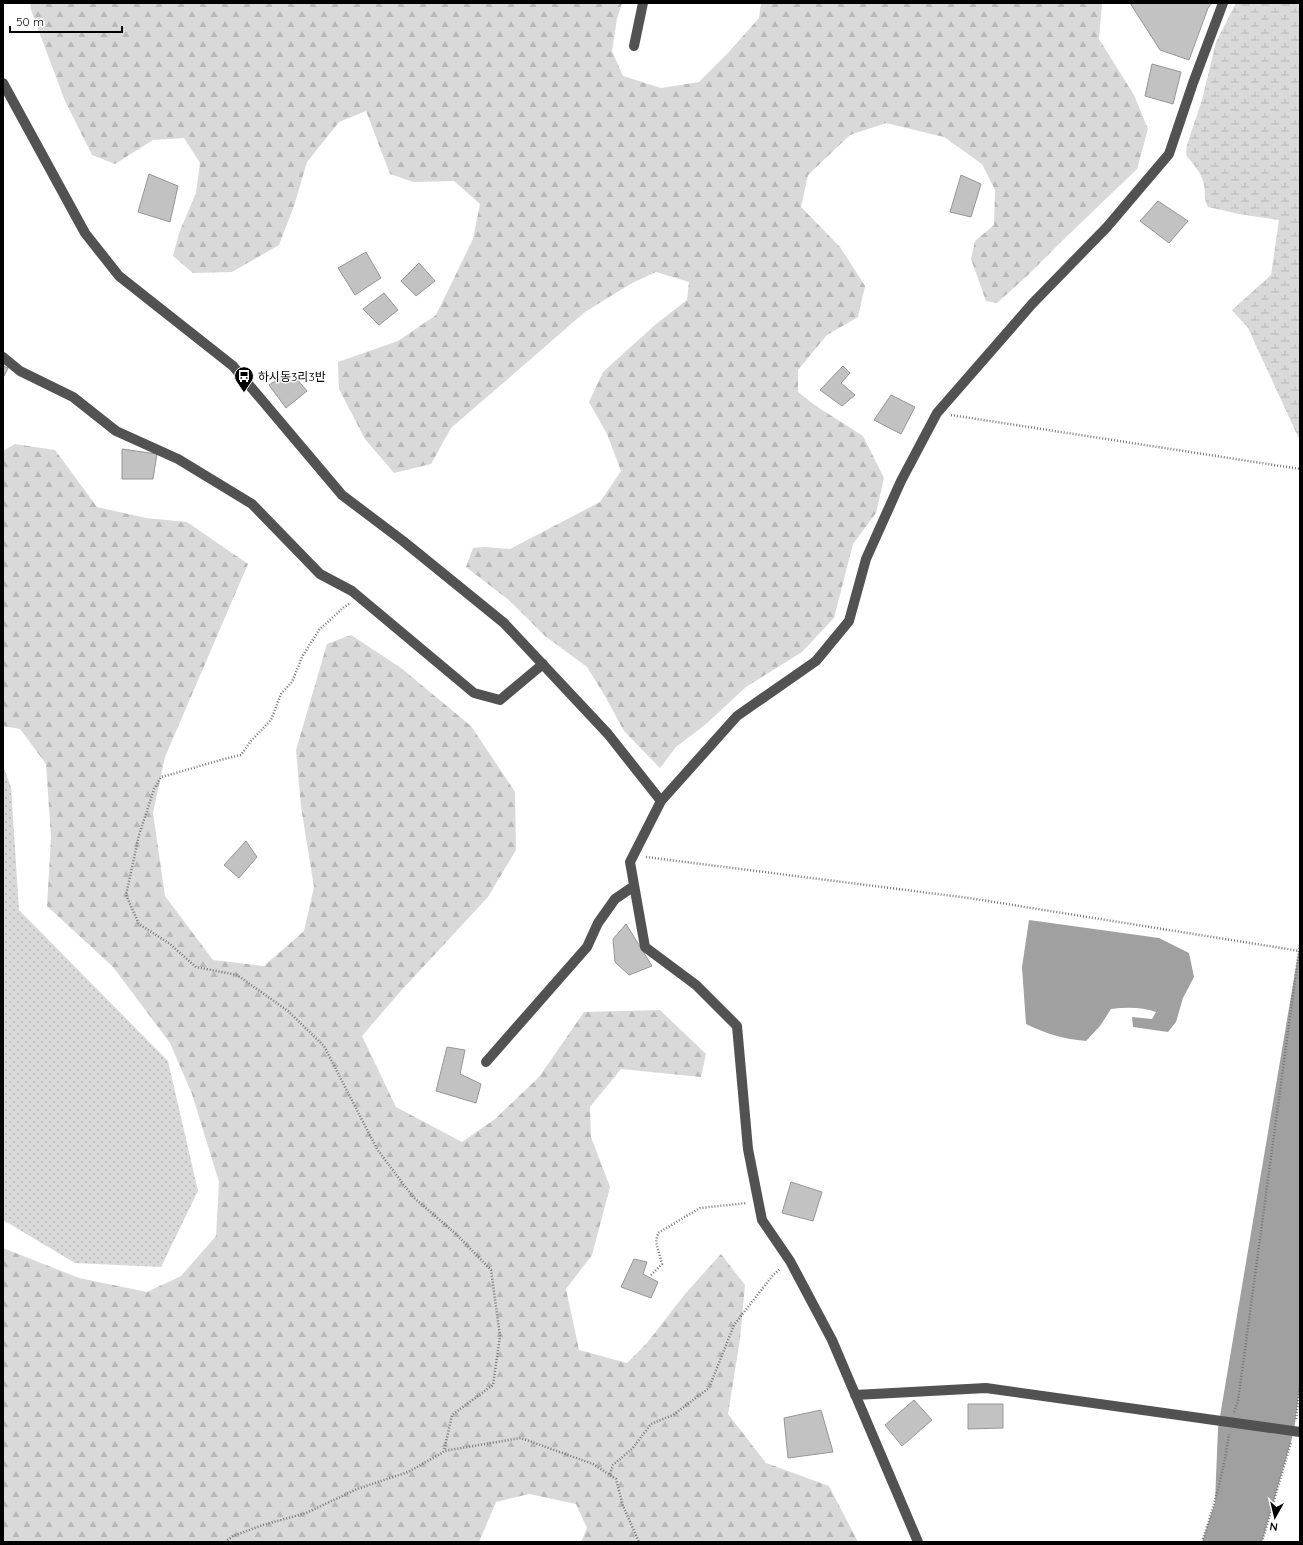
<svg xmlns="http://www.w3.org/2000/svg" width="1303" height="1545" font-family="Quicksand,'Noto Sans KR',sans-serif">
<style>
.grass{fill:url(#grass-dots)}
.forest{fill:url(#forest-firs)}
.wetland{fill:url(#wetland-marsh)}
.water{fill:#a0a0a0}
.building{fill:#c2c2c2;stroke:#969696}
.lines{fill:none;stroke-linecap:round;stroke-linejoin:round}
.path{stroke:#747474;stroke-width:2.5;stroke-dasharray:1 2;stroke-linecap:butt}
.minor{stroke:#525252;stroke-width:10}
.labels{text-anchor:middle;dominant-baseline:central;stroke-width:3;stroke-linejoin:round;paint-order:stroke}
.poi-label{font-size:12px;fill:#000;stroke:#fff;text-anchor:start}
</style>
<defs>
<pattern id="grass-dots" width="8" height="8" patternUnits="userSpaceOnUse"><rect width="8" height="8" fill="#d9d9d9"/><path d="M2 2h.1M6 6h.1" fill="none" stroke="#b8b8b8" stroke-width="1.8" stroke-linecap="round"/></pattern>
<pattern id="forest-firs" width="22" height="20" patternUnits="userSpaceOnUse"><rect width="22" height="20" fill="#d9d9d9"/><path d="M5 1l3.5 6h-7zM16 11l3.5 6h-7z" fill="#b8b8b8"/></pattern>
<pattern id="wetland-marsh" width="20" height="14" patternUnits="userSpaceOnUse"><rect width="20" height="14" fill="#d9d9d9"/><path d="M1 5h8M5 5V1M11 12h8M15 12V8" fill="none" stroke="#b8b8b8"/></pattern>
</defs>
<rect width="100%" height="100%" fill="#fff"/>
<path class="grass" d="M3,766L11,787L19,910L168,1061L198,1191L161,1267L75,1263L3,1220Z"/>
<path class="forest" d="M30,3H622L617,19L612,51L623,76L661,88L699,82L727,54L759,18L761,3H1102L1099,39L1134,95L1148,129L1137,169L1060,243L1027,276L997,303L986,301L971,259L975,241L994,225L995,190L982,164L944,137L886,123L850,135L808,175L801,207L840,247L865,286L858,317L827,335L798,370V392L816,406L863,436L884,478L876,513L853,544L834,618L802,652L746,687L706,724L676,747L660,768L624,731L605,696L587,667L545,636L510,601L466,567L473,548L485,547L510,549L600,502L621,471L607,434L589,402L603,372L656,324L687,300L689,282L656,272L632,283L585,312L451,428L431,464L394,473L365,439L339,389L338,362L398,341L436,315L473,239L480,204L454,181L413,182L390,174L366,111L339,122L307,162L294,206L279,245L232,272L193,273L173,256L179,233L196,193L200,163L184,138L153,140L115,164L92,155L65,101L31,10Z
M15,444L55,450L97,507L146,518L187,522L248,564L165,757L153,813L165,896L213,960L264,966L304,931L314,887L301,807L296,750L327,644L351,635L401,668L471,726L515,792L516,850L488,897L399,993L362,1036L396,1107L462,1142L495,1119L539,1077L584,1012L660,1010L706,1054L701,1077L621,1069L590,1107L591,1137L610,1187L592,1255L566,1289L579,1350L627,1363L647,1343L685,1294L721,1254L745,1285L740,1339L728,1414L766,1463L829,1486L858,1542H581L587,1528L576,1504L529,1494L496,1502L479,1542H3V1248L79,1278L147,1292L181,1276L216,1236L219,1182L192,1094L170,1043L113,967L47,906L51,838L46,764L20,729L3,726V451Z"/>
<path class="wetland" d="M1236,3H1300V441L1248,328L1232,310L1271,275L1279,220L1239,214L1208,207C1203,197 1206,195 1204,185C1202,173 1193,164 1186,155L1187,145L1202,100L1216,42Z"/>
<path class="water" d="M1029,920L1159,938L1189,953L1194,977L1183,998L1176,1022L1168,1032L1133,1027L1132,1017L1152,1019L1156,1012C1142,1007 1127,1007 1111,1009L1100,1026L1086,1041C1064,1039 1046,1034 1026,1024L1022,967Z
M1300,943V1386L1294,1431L1262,1542H1202L1215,1502L1218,1428Z"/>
<path class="building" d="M1130,3H1212L1208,8L1189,60L1160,50Z
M1152,64L1181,72L1173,104L1145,96Z
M149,174L178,186L170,222L138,212Z
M961,175L981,184L971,217L950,212Z
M1158,201L1188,221L1169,243L1140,221Z
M366,252L381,278L355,295L338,268Z
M419,263L435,281L416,296L401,281Z
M384,293L398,310L379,325L363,309Z
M3,366L8,368L3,378Z
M843,366L850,373L841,383L855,395L842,406L820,390Z
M290,371L307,391L286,408L269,385Z
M891,395L915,407L901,434L874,420Z
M122,449L157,454L153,479H122Z
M246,841L257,857L239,878L224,865Z
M626,924L652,966L629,975L615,962L613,939Z
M447,1047L465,1050L460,1074L481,1084L476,1103L436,1091Z
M791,1182L822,1192L813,1221L782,1213Z
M634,1259L647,1262L643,1274L658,1282L651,1298L621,1287Z
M914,1400L932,1420L902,1446L885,1425Z
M968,1404H1003V1428L968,1429Z
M821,1410L833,1452L788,1458L784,1418Z"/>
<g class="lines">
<path class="path" d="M951,415L1300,469
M349,604L344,607L319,630L302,657L292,682L281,694L271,720L251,741L241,755C214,761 188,770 161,777L154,789L139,835L126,895L139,924L170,944L196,967L237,975L288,1011L324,1046L377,1149L413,1197L456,1234L491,1270L500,1336L493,1385L452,1415L444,1451
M646,857L969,898L1300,951
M651,1275L662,1264L656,1242L658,1233L700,1208L747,1203
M1234,1412L1238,1401L1300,943
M1296,1419L1300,1386
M610,1474L613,1465L632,1449L651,1424L673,1415L709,1388L734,1325L773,1275L780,1269
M225,1542L233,1536L263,1525L306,1513L357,1489L408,1472L442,1453L444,1451L521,1438L593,1464L616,1479L623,1506L639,1542
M1202,1542C1214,1506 1224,1471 1229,1434
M1262,1542L1291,1442"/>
<path class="minor" d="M634,46L643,3
M3,83L85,233L119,276L233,366L342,495L403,541L504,623L608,734L661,801
M3,357L20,371L73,397L116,431L178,459L252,504L320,574L352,591L474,693L500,700L543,664
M486,1062L587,947L598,923L615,899L634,886
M855,1395L986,1388L1300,1432
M918,1542L832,1340L790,1261L762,1220L748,1149L737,1026L696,985L645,947L630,862L661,801L737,716L816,661L849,621L866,559L901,481L937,413L1032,304L1107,227L1169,154L1193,83L1223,3"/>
</g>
<defs>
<g id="bus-pin" transform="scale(1)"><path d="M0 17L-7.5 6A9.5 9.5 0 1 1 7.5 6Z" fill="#000" stroke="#fff"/><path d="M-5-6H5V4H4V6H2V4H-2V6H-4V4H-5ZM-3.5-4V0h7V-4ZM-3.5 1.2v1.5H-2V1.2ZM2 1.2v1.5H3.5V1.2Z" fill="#fff"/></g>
</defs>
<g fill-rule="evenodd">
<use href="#bus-pin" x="244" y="376"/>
</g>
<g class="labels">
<g class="poi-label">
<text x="258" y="376">하시동3리3반</text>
</g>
</g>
<rect width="1303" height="1545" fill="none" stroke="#000000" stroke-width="8"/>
<g transform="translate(1275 1517) rotate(188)" stroke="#ffffff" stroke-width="3" paint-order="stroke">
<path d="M0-3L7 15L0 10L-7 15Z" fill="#000000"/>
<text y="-6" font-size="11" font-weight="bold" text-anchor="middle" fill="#000000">N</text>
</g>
<path d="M10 26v6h112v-6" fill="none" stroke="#000000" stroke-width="2"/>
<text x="16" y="26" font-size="12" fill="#000000" stroke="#ffffff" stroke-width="3" paint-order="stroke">50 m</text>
</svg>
